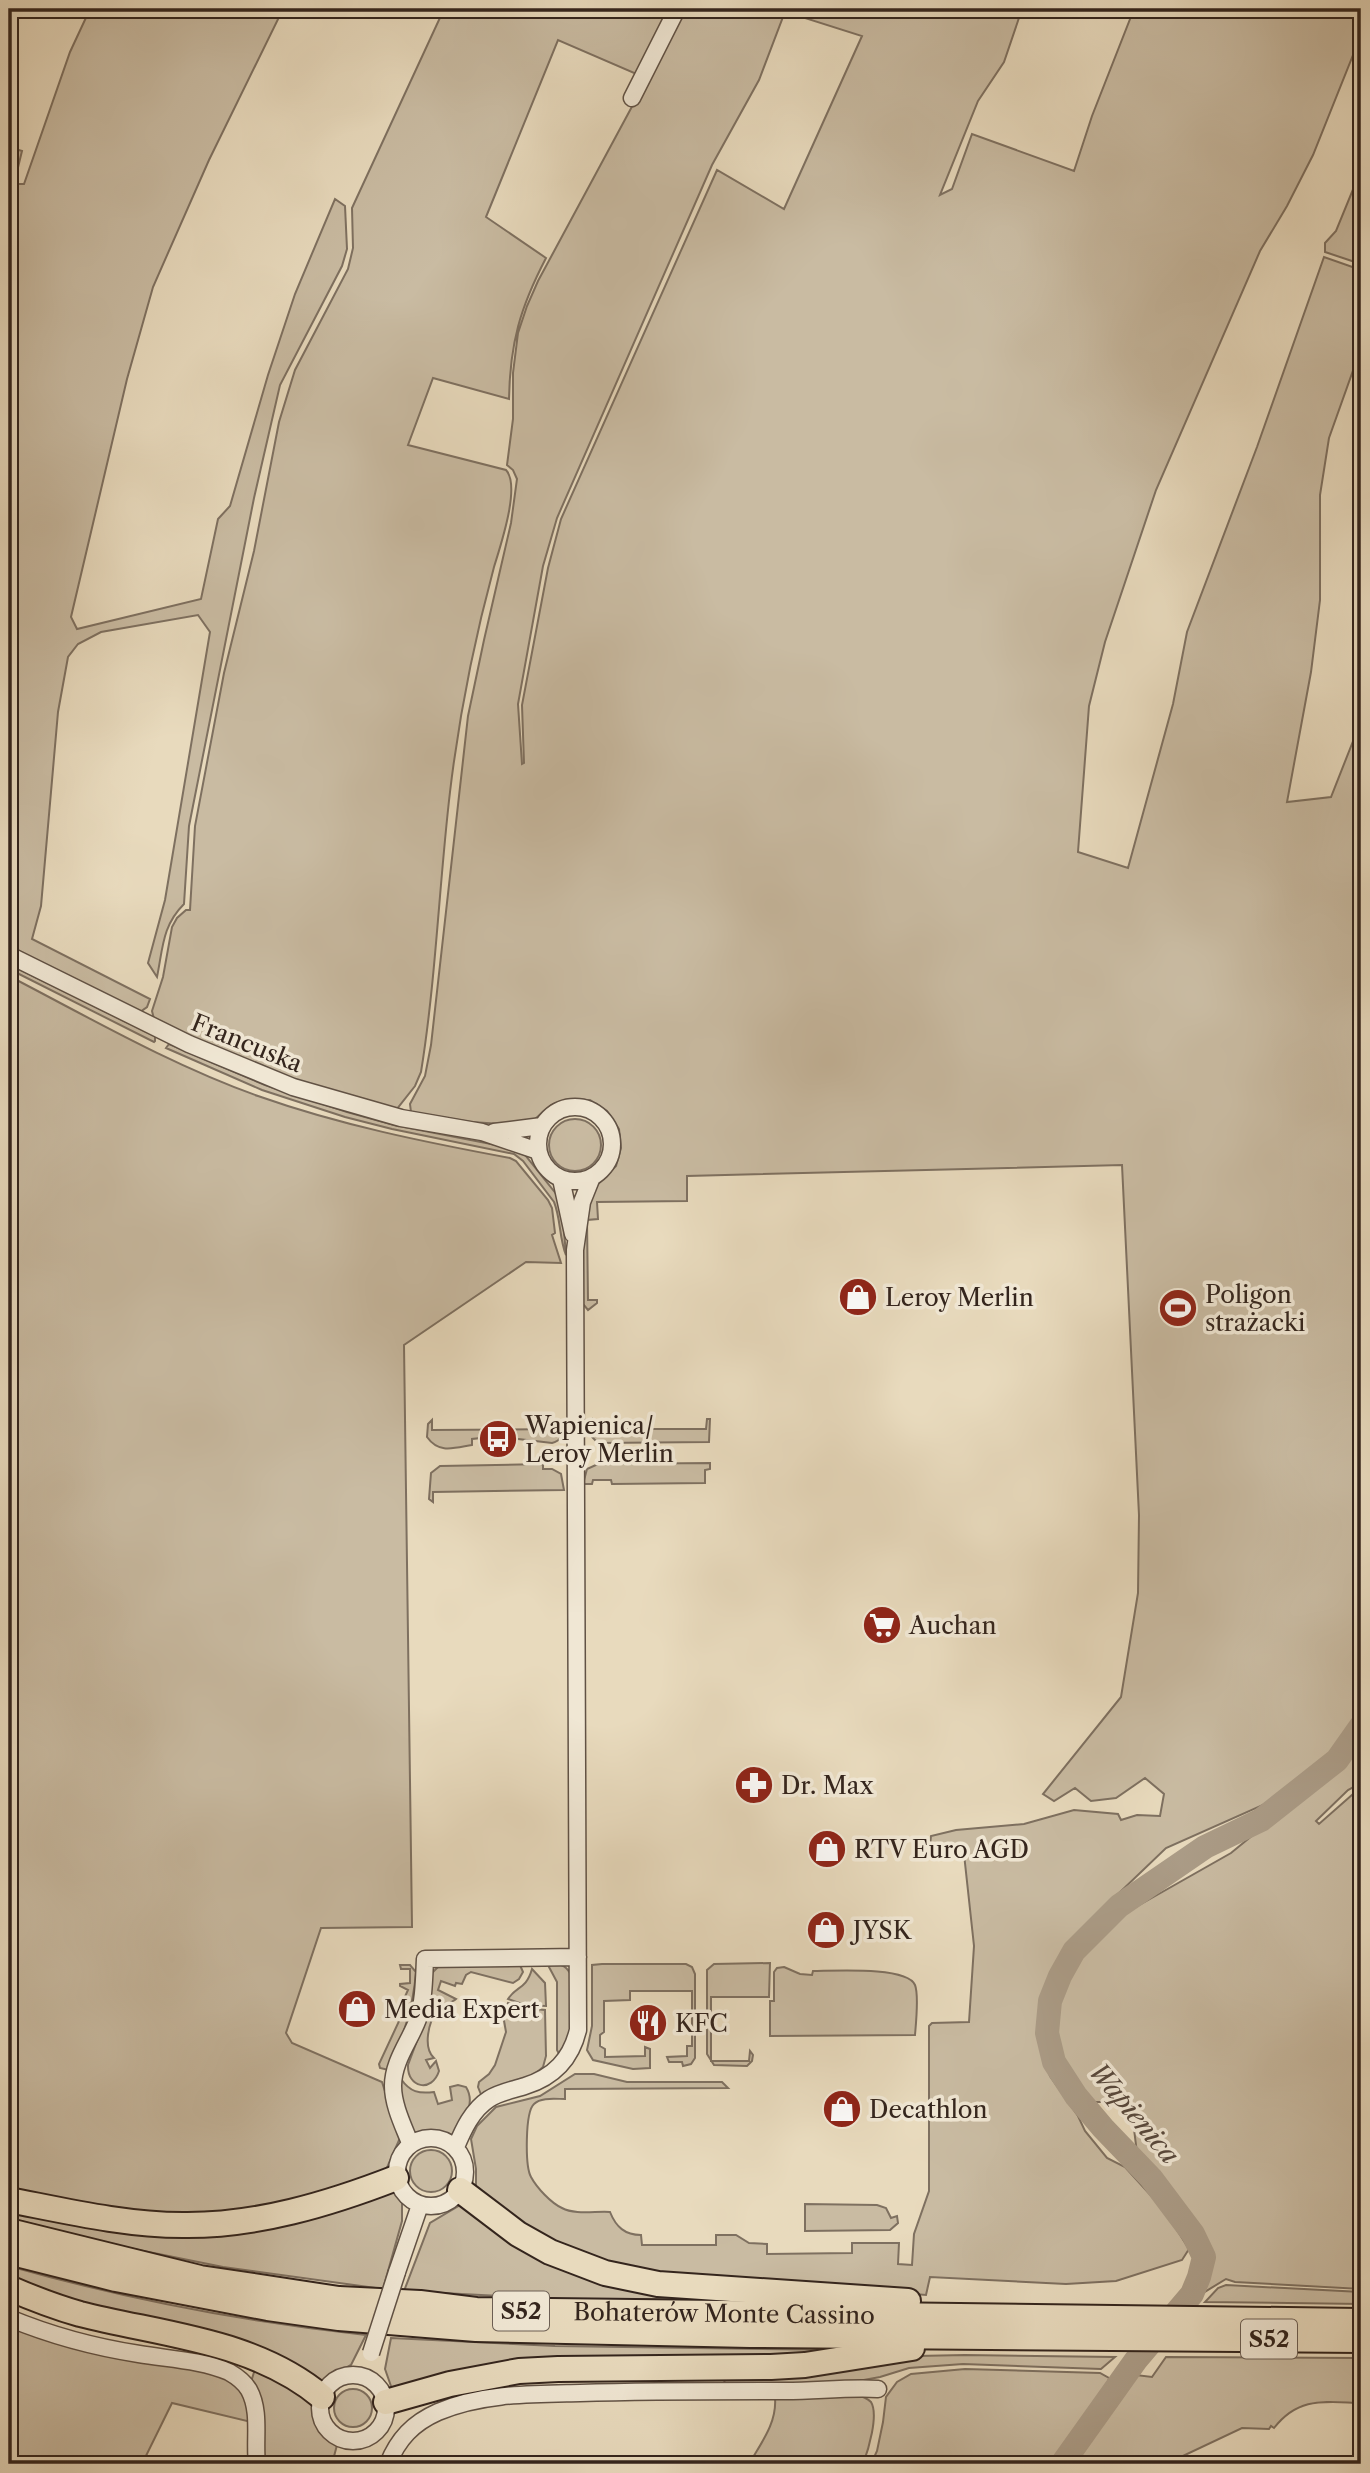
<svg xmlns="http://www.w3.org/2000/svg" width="1370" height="2473" font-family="'Libre Caslon Text',serif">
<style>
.green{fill:#c9bba2;stroke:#7e7060;stroke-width:2}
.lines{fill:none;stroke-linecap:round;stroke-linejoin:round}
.river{stroke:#ab9c87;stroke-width:24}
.minor-casing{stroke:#615245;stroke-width:19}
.highway-casing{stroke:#34251d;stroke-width:28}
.minor{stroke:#f0e7d4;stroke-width:16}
.highway{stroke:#e8dabd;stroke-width:24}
.minor-bridge-casing{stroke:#615245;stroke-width:19;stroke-linecap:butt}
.minor-bridge{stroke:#f0e7d4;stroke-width:16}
.labels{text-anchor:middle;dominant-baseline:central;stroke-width:7;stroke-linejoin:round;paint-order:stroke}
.shield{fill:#f0e7d4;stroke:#6c5f54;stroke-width:2}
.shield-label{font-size:23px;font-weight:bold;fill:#34251d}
.street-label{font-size:24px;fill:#34251d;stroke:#f0e7d4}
.poi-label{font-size:24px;fill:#34251d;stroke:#f0e7d4;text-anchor:start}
.water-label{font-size:26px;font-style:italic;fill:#58493d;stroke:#f0e7d4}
</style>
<rect width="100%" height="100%" fill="#e8dabd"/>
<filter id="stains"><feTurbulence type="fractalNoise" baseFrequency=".00286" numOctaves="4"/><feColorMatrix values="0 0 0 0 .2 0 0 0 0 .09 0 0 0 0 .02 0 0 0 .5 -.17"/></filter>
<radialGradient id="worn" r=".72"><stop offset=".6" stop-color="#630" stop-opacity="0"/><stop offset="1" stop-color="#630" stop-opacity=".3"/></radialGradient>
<path class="green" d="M90,9H283L209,160L153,287L127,379L71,617L77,629L201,599L218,519L230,506L268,375L295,294L335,199L345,206L347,249L342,266L280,385L254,498L189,826L184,904C162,926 163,948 157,977L148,963L165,900L210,632L198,615L101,632L78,644L68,657L58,712L41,906L32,939L150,999L147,1007L140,1012L9,946V147L22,151L14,184H24L70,52Z
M444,9H673L641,76L558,40L486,217L546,258C520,308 510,343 509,399L433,378L408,445L506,470C521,486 500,547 494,567C474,641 459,716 450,792C439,885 436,979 421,1072L415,1086L396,1110L340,1095L240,1061L154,1019L152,1011L163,977L172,927L177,918L186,910H190L195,826L224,673L254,551L279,422L295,370L348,269L353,248L352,208Z
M681,9H786L759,80L712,165L557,518L543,566L518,704L522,764L524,763L522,705L548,568L561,519L717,170L784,209L862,36L789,13L791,9H1022L1004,62L978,101L940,195L952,189L972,134L1074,171L1092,116L1134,9H1361V35L1313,155L1287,206L1260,251L1156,490L1105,642L1089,706L1078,852L1128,868L1173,704L1187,632L1257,447L1324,257L1361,270V348L1329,438L1320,495V600L1311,672L1287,802L1331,797L1361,721V1717L1338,1747L1310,1774L1272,1801L1166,1848L1092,1919L1069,1947L1045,1992L1041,2018L1042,2044L1050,2076L1078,2116L1085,2131L1107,2158L1125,2167L1165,2211L1189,2249L1182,2260L1116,2281L1066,2284L930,2277L926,2295L632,2271L538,2237L476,2187V2169L471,2139L477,2126L496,2107L540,2096L575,2074H594L627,2082H722L728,2088L565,2089V2099C555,2099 541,2097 534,2104C525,2112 525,2166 531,2177C537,2188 551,2203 562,2208C575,2215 595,2211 610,2212C616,2227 625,2235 641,2235L642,2245H716V2235H736L749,2243L767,2244V2254L852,2253V2243H899L898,2264L912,2265L914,2234L929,2191V2026L932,2023L969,2022L974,1946L964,1854L929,1855L931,1836L956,1830L1024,1824L1074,1810L1118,1814L1121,1820L1137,1815L1160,1816L1164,1794L1145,1778L1116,1798L1091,1801L1075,1788L1054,1801L1043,1794L1121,1697L1138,1593L1139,1515L1122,1165L687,1176V1201L597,1202L598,1219L587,1220L588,1300H597V1303L588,1310L583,1304V1232L593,1189L616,1166L621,1148L619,1129L607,1111L590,1100L561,1101L551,1105L535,1119L518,1125L471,1122L411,1112L410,1104L425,1076L431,1045L468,716L484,640L511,523L517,479L513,470L507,465L513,419V373L518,333L527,306L538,281L649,75Z
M1361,170V264L1325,252V243L1336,231Z
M13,966L155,1036V1041L154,1042L11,970Z
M9,976C90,1018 171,1065 258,1096C340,1125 424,1142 510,1158L516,1161L548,1200L552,1208L555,1233L552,1235L561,1263L526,1262L404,1345L412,1927L321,1928L286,2033L292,2043L382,2082L400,2138L386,2170L267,2209L189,2219L9,2192Z
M169,1044L265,1085L347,1112L394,1125L521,1150L557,1195L563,1219L566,1255C559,1238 561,1219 554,1202L523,1161L514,1154L392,1129L345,1117L262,1090L166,1048Z
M549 1145a26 26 0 1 1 52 0a26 26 0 1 1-52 0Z
M592,1419V1429H706L707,1419H710L709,1442L598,1443L592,1437L590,1431H583L584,1422Z
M432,1420V1430L562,1429C562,1437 560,1441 552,1443L510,1438L509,1435H482L481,1438L472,1439V1445C454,1448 439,1454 427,1437L428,1424Z
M710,1463V1469L705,1470V1483L612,1484L611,1480H593L592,1484H583L587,1469L598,1464Z
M543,1464V1469H552L561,1474L564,1490L433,1492V1502L429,1499L431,1473L440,1466Z
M1361,1738V1783L1348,1790L1316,1821L1319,1824L1361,1787V2289L1235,2282L1226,2279L1198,2296L1209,2269L1208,2250L1194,2226L1137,2153L1133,2121L1111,2102H1092L1071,2078L1055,2044L1054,2018L1066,1982L1088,1946L1127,1912L1231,1853L1303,1794L1324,1782L1347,1758Z
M770,1963L769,1997H711V2061H749L750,2051L753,2055L752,2061L747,2066L714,2065L707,2054V1970L714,1964Z
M551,1964C561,1964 565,1965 570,1973L572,2022L570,2036L560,2056L557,2050V1982L549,1967Z
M602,1964H686L692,1967L695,1974V2058L691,2064L683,2066L682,2062H669L667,2057L687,2056V2046H692V1991H630V2000L604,2001V2032L600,2035V2046L605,2049V2057L645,2056V2047L650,2049V2068L633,2069L593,2060L587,2050L592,2026V1965Z
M400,1965H410L416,1972C413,2009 403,2036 389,2070L380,2068L379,2064L407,2004L403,2001L408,1990L400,1986V1984L410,1983V1969H401Z
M520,1965L523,1972L519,1979L513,1983L471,1972L466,1975L462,1984L456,1983L455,1986L441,1981L438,1990L456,1999C450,2004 441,2005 437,2011C428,2023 423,2048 434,2058L426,2060L430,2068L436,2061L439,2071C432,2093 407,2088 408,2065L424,2022L431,1974L438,1967Z
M784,1967L800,1974L812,1975L813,1971C832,1971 907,1966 915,1985C919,1995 916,2023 915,2035L770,2036V2001H774V1972L777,1968Z
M532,1969L545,1983L546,2006L525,2005L508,1999C516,1986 526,1990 532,1969Z
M508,2003L524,2008L545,2010L546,2056L543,2067L535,2074L482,2097L478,2087L479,2082L489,2074L495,2065L506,2032L503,2015Z
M401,2079C410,2092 419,2094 434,2092L438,2104L452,2100L450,2087L458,2085L466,2087C477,2105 462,2121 453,2137L432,2131L412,2135L403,2112L399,2080Z
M410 2171a21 21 0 1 1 42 0a21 21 0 1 1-42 0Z
M392,2187L402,2203V2221L383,2289L223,2267L109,2244L9,2218V2208L140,2230Z
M462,2204L540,2257L779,2300L561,2299L404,2291L430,2223Z
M805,2204L877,2205L886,2208L891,2218L897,2216L898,2223L890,2230L805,2231Z
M9,2266C126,2299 245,2322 366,2335L351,2365L325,2379L320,2386L127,2317L9,2281Z
M1226,2285L1361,2292V2304L1205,2302L1218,2288Z
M9,2321L227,2377L244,2391L251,2422L172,2403L142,2464H9Z
M391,2338L555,2346L841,2350L392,2389L385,2369Z
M965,2355L1115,2357L1101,2369L963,2364L909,2368L880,2377L842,2384L726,2387L724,2380H748L917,2356Z
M1166,2357L1361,2358V2403C1325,2402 1299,2396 1274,2428L1271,2426L1269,2429L1242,2428L1166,2464H1073L1136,2375L1152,2377Z
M255,2369L313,2400C315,2420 319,2435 337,2445L332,2464H261L251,2382Z
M965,2369L1100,2373L1109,2378L1107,2387L1054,2464H871L877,2451L883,2422L886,2397L897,2382L911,2374Z
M334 2408a19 19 0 1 1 38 0a19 19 0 1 1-38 0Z
M855,2395C861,2396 867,2398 871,2402C879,2415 868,2451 863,2464H749C761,2443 777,2423 775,2398Z"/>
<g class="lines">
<path class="river" d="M1062,2464L1136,2360L1192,2294L1199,2277L1204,2257L1193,2234L1151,2178L1103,2128L1076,2096L1054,2062L1047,2033L1050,2001L1060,1976L1074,1951L1119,1906L1205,1847L1261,1820L1337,1760L1361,1726"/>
<g class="minor-casing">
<path id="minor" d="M632,98L677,9
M9,955L189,1044L293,1087L401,1118L482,1132L538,1151
M538 1144a37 37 0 1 1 74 0a37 37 0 1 1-74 0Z
M494,1132L542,1126
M561,1179L573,1234
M397 2172a34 34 0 1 1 68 0a34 34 0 1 1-68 0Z
M410,2143C403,2125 393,2105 393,2086C393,2061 410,2041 418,2019C424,2000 424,1979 425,1959L578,1957
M456,2147C463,2130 472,2110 489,2099C500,2092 513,2090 525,2086C554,2077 571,2059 578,2030L575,1250L582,1202L592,1177
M397,2272L420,2205
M9,2318C50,2335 94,2347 139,2354C168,2359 201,2360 229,2372C236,2376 245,2383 249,2390C261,2412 254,2440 257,2464
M320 2408a33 33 0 1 1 66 0a33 33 0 1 1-66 0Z
M388,2464C398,2439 413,2423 438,2412C482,2393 533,2394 580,2393C645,2391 711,2391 777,2391C811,2392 844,2387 878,2389"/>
</g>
<g class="highway-casing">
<g id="highway">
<path d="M460,2190L518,2234L550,2252L605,2273L658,2284L908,2301"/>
<path d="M9,2200C66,2211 125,2225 183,2225C256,2226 329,2204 396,2178"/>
<path id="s1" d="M9,2231L200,2278L339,2299L420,2303L476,2310L1361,2321"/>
<path d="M9,2252L116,2279L268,2308L339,2318L476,2329L750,2335L1361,2340"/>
<path d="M9,2288C32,2298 55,2307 80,2314C162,2335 254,2340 322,2397"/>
<path d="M386,2402L450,2384L519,2371L558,2369L771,2367L805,2365L912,2348"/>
</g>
</g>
<use href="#minor" class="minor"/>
<use href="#highway" class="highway"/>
<g class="minor-bridge-casing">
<path id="minor-bridge" d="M371,2353L397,2272"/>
</g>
<use href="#minor-bridge" class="minor-bridge"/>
</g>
<defs>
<g id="shop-disc" transform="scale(2.0125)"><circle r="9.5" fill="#8f2418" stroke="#f0e7d4"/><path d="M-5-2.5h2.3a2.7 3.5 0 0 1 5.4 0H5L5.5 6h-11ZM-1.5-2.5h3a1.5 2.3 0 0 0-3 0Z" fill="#fff"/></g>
<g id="stadium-disc" transform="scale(2.0125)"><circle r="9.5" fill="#8f2418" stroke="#f0e7d4"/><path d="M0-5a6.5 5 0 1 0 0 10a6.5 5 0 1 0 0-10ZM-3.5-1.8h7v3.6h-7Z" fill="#fff"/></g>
<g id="bus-disc" transform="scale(2.0125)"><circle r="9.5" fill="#8f2418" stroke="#f0e7d4"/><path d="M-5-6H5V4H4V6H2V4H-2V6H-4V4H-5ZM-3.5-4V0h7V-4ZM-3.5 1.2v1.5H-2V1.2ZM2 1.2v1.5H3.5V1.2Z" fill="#fff"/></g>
<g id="supermarket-disc" transform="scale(2.0125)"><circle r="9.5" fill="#8f2418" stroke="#f0e7d4"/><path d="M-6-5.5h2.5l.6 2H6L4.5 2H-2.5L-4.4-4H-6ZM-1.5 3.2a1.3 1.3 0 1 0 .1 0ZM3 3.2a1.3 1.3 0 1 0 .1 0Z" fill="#fff"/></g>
<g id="pharmacy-disc" transform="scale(2.0125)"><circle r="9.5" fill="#8f2418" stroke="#f0e7d4"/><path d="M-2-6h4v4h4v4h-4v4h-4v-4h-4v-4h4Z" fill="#fff"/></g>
<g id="restaurant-disc" transform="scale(2.0125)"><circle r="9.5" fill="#8f2418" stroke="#f0e7d4"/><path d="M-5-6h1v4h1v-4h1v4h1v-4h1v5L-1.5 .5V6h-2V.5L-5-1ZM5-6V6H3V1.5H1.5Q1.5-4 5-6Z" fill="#fff"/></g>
</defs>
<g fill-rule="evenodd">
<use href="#shop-disc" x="858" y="1297"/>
<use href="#stadium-disc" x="1178" y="1308"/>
<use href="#bus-disc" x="498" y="1439"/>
<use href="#supermarket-disc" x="882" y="1625"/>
<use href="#pharmacy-disc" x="754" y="1785"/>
<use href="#shop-disc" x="827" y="1849"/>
<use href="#shop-disc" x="826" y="1930"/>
<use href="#shop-disc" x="357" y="2009"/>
<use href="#restaurant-disc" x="648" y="2023"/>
<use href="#shop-disc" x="842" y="2109"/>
</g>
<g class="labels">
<g class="shield">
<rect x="493" y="2291.5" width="56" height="39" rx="5"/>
<rect x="1241" y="2319.5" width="56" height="39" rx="5"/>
</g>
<g class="shield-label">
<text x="521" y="2311">S52</text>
<text x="1269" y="2339">S52</text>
</g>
<g class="street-label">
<text transform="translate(247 1043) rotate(22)">Francuska</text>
<text stroke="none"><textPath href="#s1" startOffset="723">Bohaterów Monte Cassino</textPath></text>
</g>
<g class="poi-label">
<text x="1205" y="1294">Poligon<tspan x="1205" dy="28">strażacki</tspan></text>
<text x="885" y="1297">Leroy Merlin</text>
<text x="525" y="1425">Wapienica/<tspan x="525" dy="28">Leroy Merlin</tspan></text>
<text x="909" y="1625">Auchan</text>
<text x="781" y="1785">Dr. Max</text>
<text x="854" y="1849">RTV Euro AGD</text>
<text x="853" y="1930">JYSK</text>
<text x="384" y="2009">Media Expert</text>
<text x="675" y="2023">KFC</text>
<text x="869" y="2109">Decathlon</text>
</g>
<g class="water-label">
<text transform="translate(1134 2113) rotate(50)">Wapienica</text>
</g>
</g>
<rect width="1370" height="2473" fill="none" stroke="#e8dabd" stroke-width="35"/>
<rect x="10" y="10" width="1349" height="2452" fill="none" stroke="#34251d" stroke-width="3.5"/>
<rect x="18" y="18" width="1335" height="2438" fill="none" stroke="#34251d" stroke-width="2"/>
<rect width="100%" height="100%" filter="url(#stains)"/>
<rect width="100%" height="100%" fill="url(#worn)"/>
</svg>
